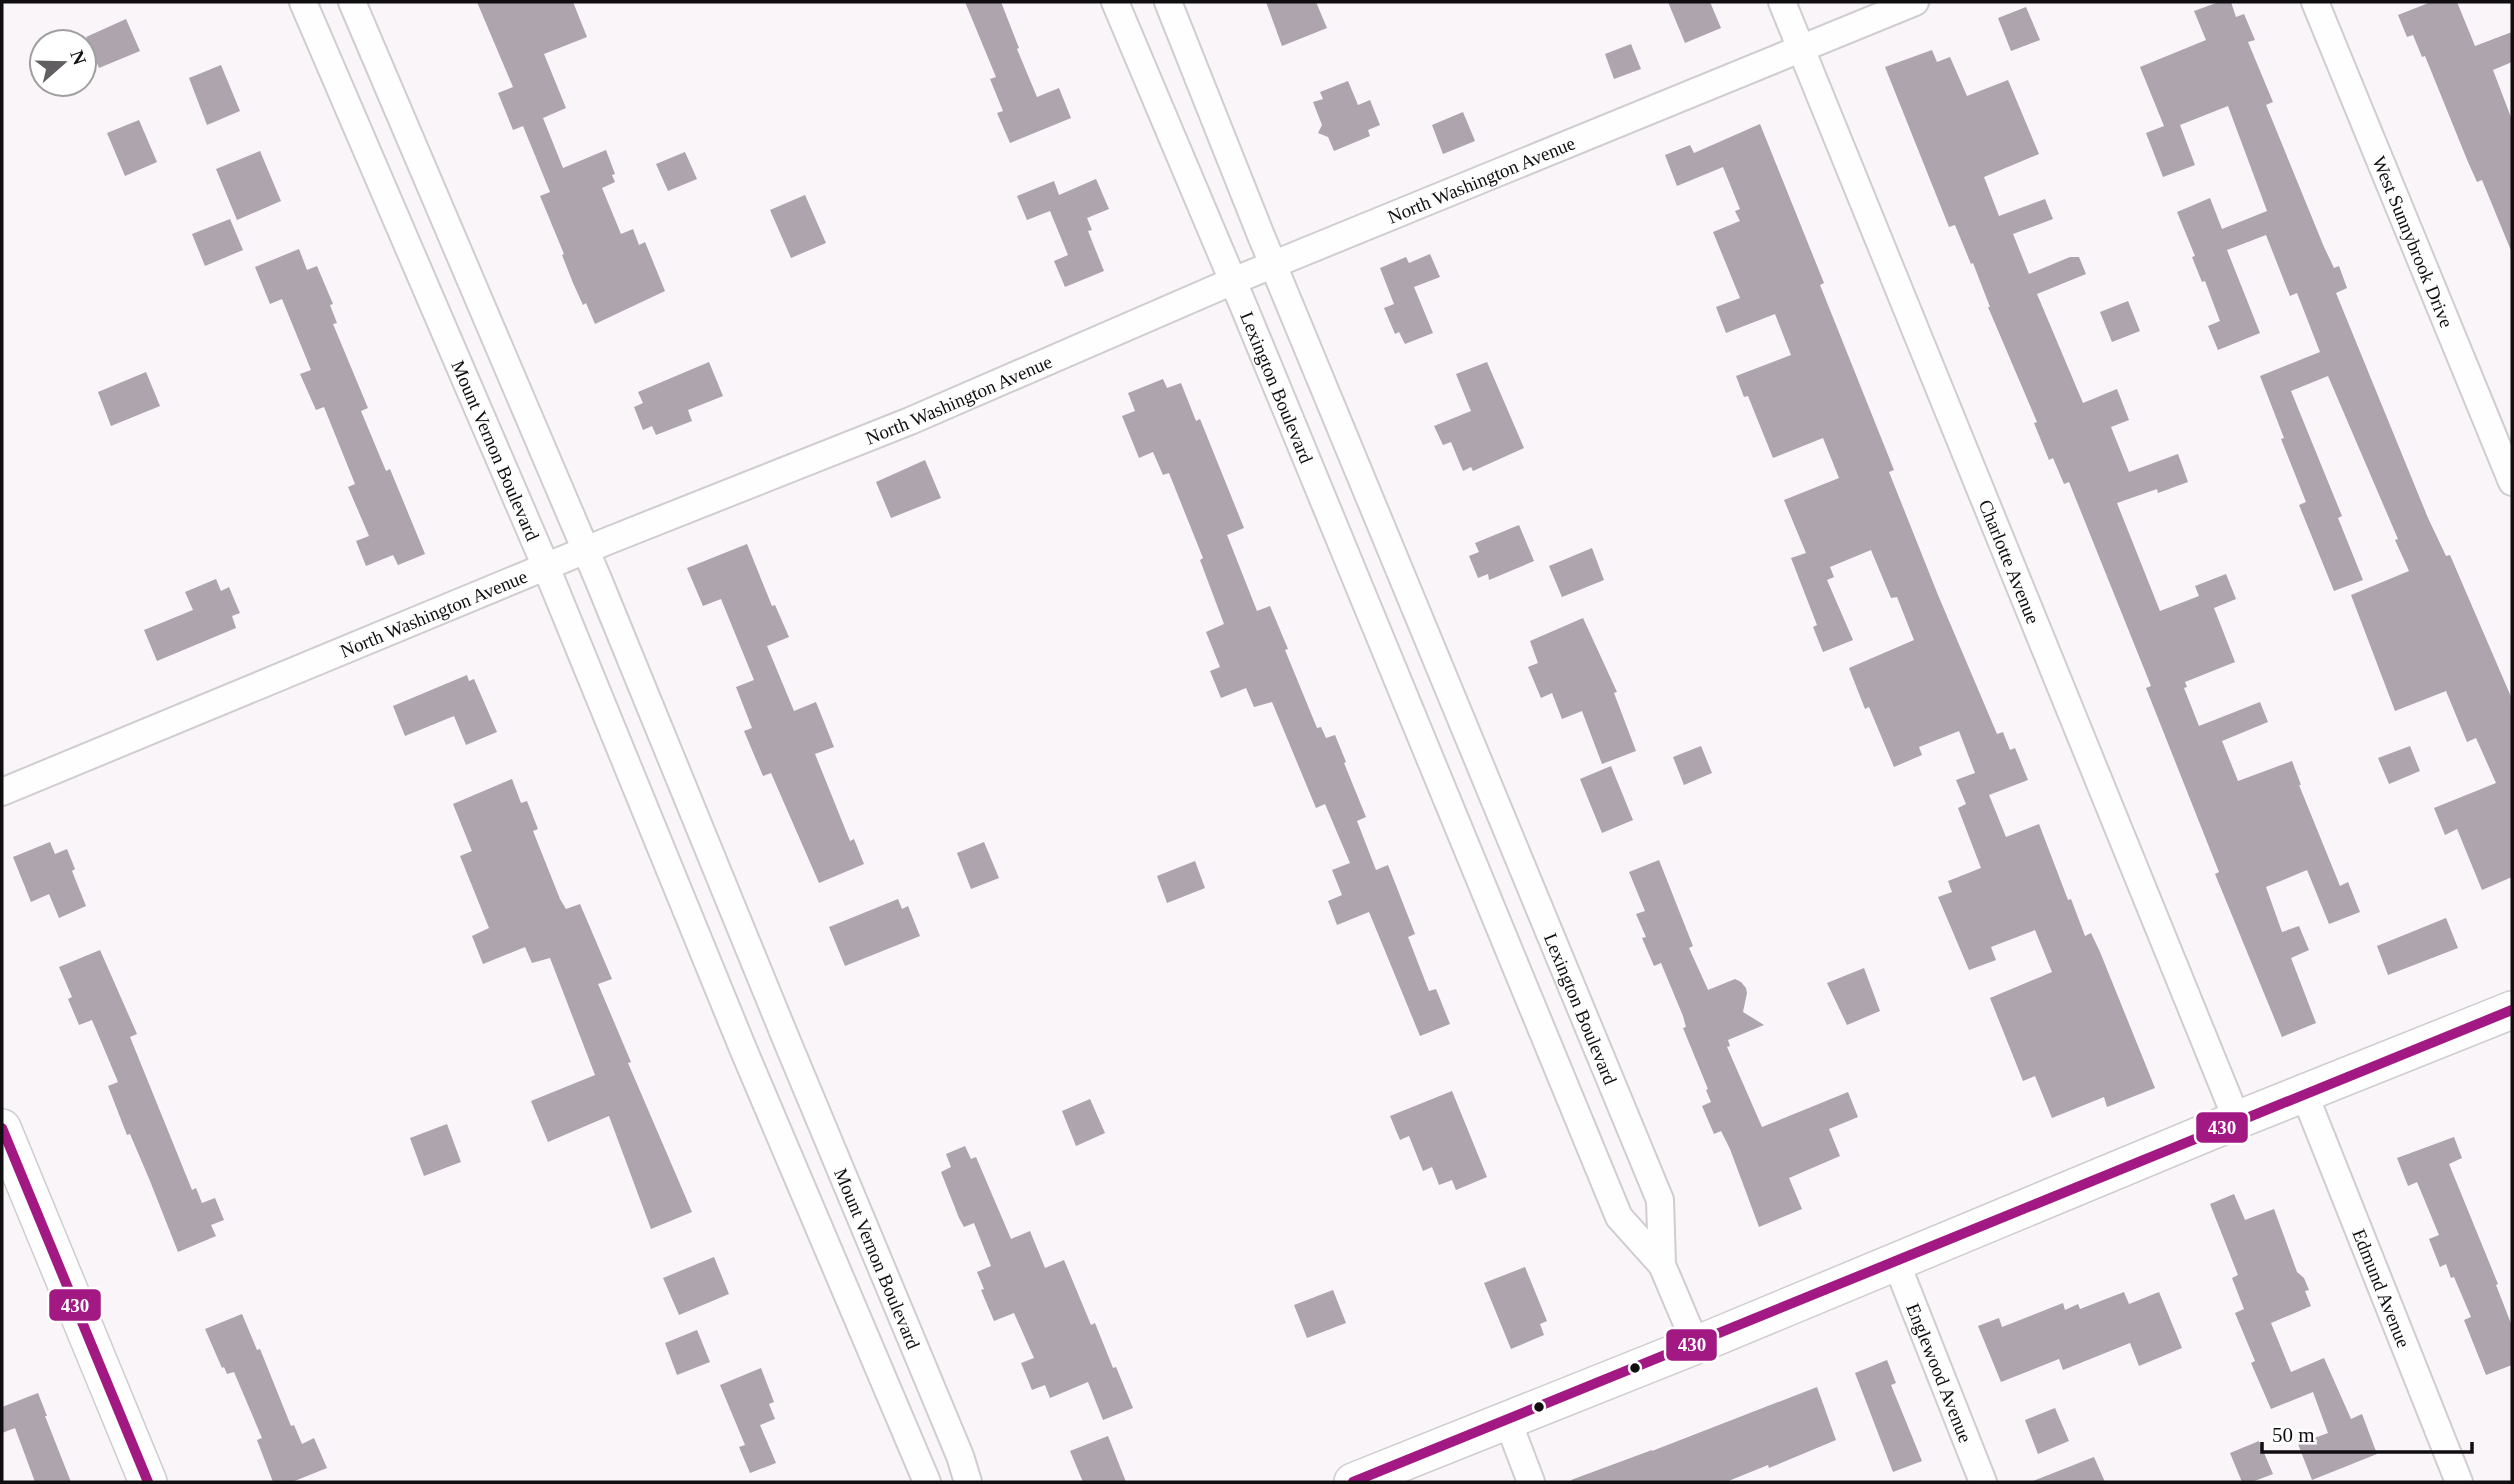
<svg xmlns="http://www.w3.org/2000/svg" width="2514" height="1484" font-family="'Times New Roman',serif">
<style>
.building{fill:#ada4ae}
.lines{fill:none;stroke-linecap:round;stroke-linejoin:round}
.street-casing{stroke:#d0cdd0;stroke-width:30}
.secondary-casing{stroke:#d0cdd0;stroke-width:40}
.street{stroke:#fefefe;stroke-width:26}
.secondary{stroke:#fefefe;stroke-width:37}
.bus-1-casing{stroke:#fff;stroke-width:16}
.bus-1{stroke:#a31984;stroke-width:10}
.bus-dot{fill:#100e10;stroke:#fff;stroke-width:2.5}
.labels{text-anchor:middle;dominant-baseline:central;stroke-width:5;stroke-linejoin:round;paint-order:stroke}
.street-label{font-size:19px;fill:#100e10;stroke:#fff}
.line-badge{stroke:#fff;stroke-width:2.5}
.badge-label{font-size:19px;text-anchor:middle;font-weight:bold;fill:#fff}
</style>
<rect width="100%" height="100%" fill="#f9f5f9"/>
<path class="building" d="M477,2H573L587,37L544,54L566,108L543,118L563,168L606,150L615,174L612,175L615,182L602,188L621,234L633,229L639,245L645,242L665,291L595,324L586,303L583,305L573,283L562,255L564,254L540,196L550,192L523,126L513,130L498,93L513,87Z
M965,2H1001L1019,48L1017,49L1037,97L1059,88L1071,118L1010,143L997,113L1003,111L990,79L996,77Z
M1266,2H1316L1327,28L1282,46Z
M1668,2H1710L1721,28L1685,43Z
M2219,2H2231L2236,17L2244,14L2255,40L2248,42L2273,102L2266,105L2324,247L2334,268L2339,266L2347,288L2336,293L2428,518L2446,556L2450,555L2512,699V877L2482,890L2457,829L2445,835L2434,808L2496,783L2476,738L2467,742L2446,691L2395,711L2351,595L2409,571L2395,540L2398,539L2328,376L2291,391L2342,516L2338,518L2363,580L2334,591L2299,505L2306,502L2281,439L2284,438L2260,376L2320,352L2297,293L2290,296L2266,235L2227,250L2260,333L2218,350L2208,326L2220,321L2205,281L2202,282L2192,257L2195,256L2177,212L2210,198L2222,229L2267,211L2228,106L2180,125L2195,165L2163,177L2146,133L2164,126L2140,67L2206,40L2194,11Z
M2431,2H2457L2475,46L2512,32V62L2493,70L2512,120V253L2482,180L2477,182L2468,162L2425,56L2422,57L2413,35L2407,37L2398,15Z
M2026,7L2040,40L2011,51L1998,18Z
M126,19L140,51L99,68L86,37Z
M1631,44L1641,69L1614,79L1605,54Z
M1932,50L1937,62L1950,57L1967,96L2008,80L2039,154L1984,177L1999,216L2045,199L2053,219L2013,234L2029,274L2070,257H2079L2086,274L2037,294L2083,403L2117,389L2129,420L2111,427L2129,472L2178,454L2188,482L2158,493L2157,489L2117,503L2160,611L2199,596L2195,586L2226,574L2236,599L2214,608L2235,662L2185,682L2187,687L2184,688L2199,726L2260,702L2268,722L2222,741L2238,781L2292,761L2301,785H2299L2340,886L2348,882L2360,912L2329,924L2307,870L2266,887L2282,932L2299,926L2309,950L2291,958L2316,1023L2282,1037L2215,874L2219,872L2146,688L2151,686L2069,482L2064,484L2053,458L2049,460L2034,423L2037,422L1988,307H1990L1973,263L1971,264L1955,225L1949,227L1885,67Z
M221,65L240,111L207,125L189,78Z
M1348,81L1358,105L1370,100L1380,125L1368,130L1370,136L1334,151L1328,137L1318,133L1322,125L1313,102L1323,99L1320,92Z
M1463,112L1475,141L1443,154L1432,125Z
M139,120L157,162L125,176L107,133Z
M1760,124L1824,283L1820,285L1894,470L1889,472L1938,595L1997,734L2003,732L2010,750L2015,748L2028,780L1989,795L2006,837L2039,824L2068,900L2071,899L2085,936L2091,933L2100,952L2155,1088L2107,1107L2104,1097L2052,1118L2035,1076L2023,1081L1990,998L2052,972L2035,930L1991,947L1996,960L1969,970L1938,897L1952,892L1948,881L1981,868L1958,808L1966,804L1956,780L1975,773L1959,731L1919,747L1922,755L1894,767L1869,707L1865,709L1849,668L1914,640L1897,597L1891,598L1871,550L1830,567L1834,577L1827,580L1853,640L1823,652L1813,627L1817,625L1791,558L1806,553L1784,500L1839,478L1823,438L1773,458L1748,396L1744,397L1736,376L1791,355L1775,314L1726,333L1716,307L1740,298L1713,232L1740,221L1735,211L1740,209L1723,167L1677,186L1665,155L1690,145L1694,153Z
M260,151L281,201L237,220L216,169Z
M685,152L697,179L668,191L656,164Z
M1096,179L1109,209L1087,218L1092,230L1088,231L1104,271L1065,287L1054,261L1068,255L1050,211L1027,220L1017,196L1054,181L1059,195Z
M805,195L826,243L791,258L770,210Z
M230,219L243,250L205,266L192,234Z
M299,249L307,270L317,266L333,304L330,305L337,323L333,324L368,408L361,411L386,471L390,469L425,554L398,565L393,555L366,566L356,541L369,536L348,487L355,484L324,407L316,410L300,374L311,370L282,299L270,304L255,267Z
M1430,254L1440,277L1414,287L1433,333L1405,344L1399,332L1395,334L1384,308L1394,304L1380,268L1406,257L1409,263Z
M2128,301L2140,331L2112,342L2100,312Z
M709,362L723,396L688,410L692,421L656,435L652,426L643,430L634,407L643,403L638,392Z
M1487,362L1524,448L1473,471L1471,467L1463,471L1451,442L1443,445L1434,426L1471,411L1456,374Z
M146,372L160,406L111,426L98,392Z
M1163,379L1167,388L1181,383L1196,421L1200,419L1244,528L1227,535L1257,611L1270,606L1288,649L1285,650L1317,728L1321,727L1326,738L1335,735L1346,762L1344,763L1366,817L1357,821L1376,870L1388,865L1415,934L1408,937L1429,991L1436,989L1450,1024L1420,1036L1369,912L1337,925L1328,901L1342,895L1332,870L1350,863L1325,804L1316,808L1272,702L1254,707L1246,688L1221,698L1210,671L1220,667L1206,632L1224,624L1200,560L1203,558L1169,473L1163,475L1153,452L1139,458L1122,416L1135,411L1128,393Z
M925,460L941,498L891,518L876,482Z
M1519,525L1534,561L1489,580L1488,574L1478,578L1469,556L1479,552L1475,543Z
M747,544L772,606L775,605L789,637L767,646L794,711L816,702L834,747L815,754L850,841L854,839L864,864L819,883L771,773L763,776L744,731L752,728L736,687L754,680L721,599L703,606L687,568Z
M1592,548L1604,580L1562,597L1549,566Z
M216,579L221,591L229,587L240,613L232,616L236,628L157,661L144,630L193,610L185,592Z
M1583,618L1617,692L1614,693L1636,751L1602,764L1582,711L1562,719L1552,693L1541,698L1528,667L1538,663L1530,641Z
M467,675L469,681L474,679L497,732L466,745L454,716L405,736L393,706Z
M1701,746L1712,773L1684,785L1673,757Z
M2410,746L2420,771L2389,784L2378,758Z
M1611,766L1633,820L1602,833L1580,779Z
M512,779L521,803L527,801L538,829L533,831L560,899L566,909L580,904L589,925L612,979L598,984L631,1062L628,1063L692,1212L651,1229L609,1116L548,1142L531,1101L595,1075L550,958L532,963L525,947L483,964L472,936L489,928L460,856L472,851L453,804Z
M50,842L55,854L67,849L75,869L72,871L86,906L59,918L49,894L31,902L13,857Z
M984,842L999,878L971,889L957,853Z
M1659,860L1693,946L1689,948L1708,990L1735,979L1741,982L1746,988L1747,993L1743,1012L1764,1025L1728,1040L1730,1046L1727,1047L1762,1127L1848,1092L1858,1117L1829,1129L1840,1156L1789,1178L1802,1209L1759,1227L1730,1149L1721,1131L1714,1134L1702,1106L1711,1102L1706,1090L1708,1089L1683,1028L1686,1027L1683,1016L1661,963L1654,966L1642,938L1646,937L1636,914L1645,911L1629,872Z
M1195,861L1205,888L1167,903L1157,876Z
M898,899L902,909L908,906L920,936L845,966L829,927Z
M2446,918L2458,948L2388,975L2377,946Z
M100,950L137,1034L130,1037L192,1190L196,1188L202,1203L215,1198L224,1220L211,1225L216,1236L178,1252L150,1181L130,1134L127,1135L108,1086L118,1082L92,1020L79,1025L68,999L72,997L59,967Z
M1864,968L1880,1011L1847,1025L1827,983Z
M1452,1091L1487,1177L1456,1190L1452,1180L1439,1185L1432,1167L1423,1171L1409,1136L1400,1140L1390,1116Z
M1090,1099L1105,1133L1076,1146L1062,1111Z
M447,1124L461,1162L424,1176L410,1138Z
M2454,1137L2462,1158L2449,1164L2498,1284L2496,1285L2512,1326V1365L2486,1375L2464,1320L2471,1317L2454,1277L2451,1278L2446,1264L2440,1267L2429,1239L2439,1235L2417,1182L2408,1186L2397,1158Z
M965,1146L971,1159L976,1157L1011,1239L1030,1231L1045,1268L1064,1260L1091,1325L1095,1323L1113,1368L1116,1367L1133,1408L1103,1420L1088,1382L1050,1398L1045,1385L1032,1390L1021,1363L1034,1358L1014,1313L994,1321L981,1290L984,1289L977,1272L991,1266L974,1223L964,1227L959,1218L941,1172L951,1167L946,1154Z
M2234,1194L2245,1220L2274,1209L2297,1272L2304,1278L2309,1290L2305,1291L2311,1306L2271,1323L2291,1372L2324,1358L2351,1419L2362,1414L2377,1454L2312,1480L2298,1444L2328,1433L2313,1392L2271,1409L2251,1363L2255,1361L2235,1313L2244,1309L2232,1278L2238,1275L2210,1204Z
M714,1257L729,1294L679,1315L663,1278Z
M1525,1267L1547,1321L1540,1324L1544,1335L1511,1349L1484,1283Z
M1333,1290L1346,1323L1307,1338L1294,1305Z
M2124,1292L2129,1304L2159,1292L2182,1348L2139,1366L2130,1343L2063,1370L2059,1359L2001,1382L1978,1326L1999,1318L2002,1327L2063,1303L2065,1310L2078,1304L2080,1309Z
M242,1314L257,1350L260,1349L291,1426L294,1425L302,1444L314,1438L327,1468L292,1482H273L257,1440L262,1438L234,1372L227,1374L224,1367L222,1368L205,1329Z
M697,1330L710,1362L677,1375L665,1343Z
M1887,1360L1896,1383L1891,1385L1922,1461L1893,1472L1855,1373Z
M761,1368L774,1402L769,1404L775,1419L760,1425L776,1463L750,1473L739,1447L745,1445L720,1385Z
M1817,1387L1836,1440L1769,1468L1768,1465L1726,1482H1572L1571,1480L1652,1450V1451Z
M38,1393L47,1416H45L71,1482H35L15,1428L2,1433V1407Z
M2055,1408L2069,1441L2038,1454L2025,1420Z
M1108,1436L1126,1482H1083L1070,1451Z
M2259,1441L2273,1474L2252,1482H2242L2230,1453Z
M2094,1457L2105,1482H2033V1481Z"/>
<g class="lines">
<g class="street-casing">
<g id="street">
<path id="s1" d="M303,2L546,567L744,1051L927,1482"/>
<path id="s2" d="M352,2L598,579L784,1034L960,1456L968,1482"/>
<path id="s3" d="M1115,2L1246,312L1619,1217L1662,1265L1696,1345"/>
<path id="s4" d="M1168,2L1260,233L1660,1200L1662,1265"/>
<path id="s5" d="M1782,2L2237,1120"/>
<path id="s6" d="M2315,2L2512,482"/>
<path id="s7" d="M2,792L610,540L910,421L1233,281L1915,2"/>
<path id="s8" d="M2304,1093L2459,1482"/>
<path id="s9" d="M1896,1262L1983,1482"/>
<path d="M1507,1419L1531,1482"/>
</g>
</g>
<g class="secondary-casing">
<path id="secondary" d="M2,1128L148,1482
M1353,1482L1696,1345L2237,1120L2512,1010"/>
</g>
<use href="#street" class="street"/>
<use href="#secondary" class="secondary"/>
<g class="bus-1-casing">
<path id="bus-1" d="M2,1128L148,1482
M1353,1482C1740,1327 2125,1165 2512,1010"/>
</g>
<use href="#bus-1" class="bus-1"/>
</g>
<g class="bus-dot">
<circle cx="1635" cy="1368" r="6"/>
<circle cx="1539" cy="1407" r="6"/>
</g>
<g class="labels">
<g class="street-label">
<text stroke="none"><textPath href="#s7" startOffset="1601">North Washington Avenue</textPath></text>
<text stroke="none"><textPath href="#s6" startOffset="259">West Sunnybrook Drive</textPath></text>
<text stroke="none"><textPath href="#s3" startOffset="418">Lexington Boulevard</textPath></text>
<text stroke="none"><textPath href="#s7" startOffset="1034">North Washington Avenue</textPath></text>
<text stroke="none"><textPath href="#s1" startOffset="488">Mount Vernon Boulevard</textPath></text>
<text stroke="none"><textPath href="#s5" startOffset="604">Charlotte Avenue</textPath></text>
<text stroke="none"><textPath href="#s7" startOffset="467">North Washington Avenue</textPath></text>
<text stroke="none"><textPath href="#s4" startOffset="1088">Lexington Boulevard</textPath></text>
<text stroke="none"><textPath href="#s2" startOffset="1362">Mount Vernon Boulevard</textPath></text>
<text stroke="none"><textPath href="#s8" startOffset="210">Edmund Avenue</textPath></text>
<text stroke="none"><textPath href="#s9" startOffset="119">Englewood Avenue</textPath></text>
</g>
</g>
<g class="line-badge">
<rect x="2195" y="1111" width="54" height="33" rx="7" fill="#a31984"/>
<rect x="48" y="1288" width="54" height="34" rx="7" fill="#a31984"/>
<rect x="1665" y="1328" width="53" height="34" rx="7" fill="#a31984"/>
</g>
<g class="badge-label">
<text x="2222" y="1134">430</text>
<text x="75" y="1312">430</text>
<text x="1692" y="1351">430</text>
</g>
<rect width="2514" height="1484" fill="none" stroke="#100e10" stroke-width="7"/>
<g transform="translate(63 63) rotate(70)"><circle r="33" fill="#ffffff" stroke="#9f9f9f" stroke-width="2"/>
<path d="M0-5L12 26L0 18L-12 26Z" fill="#625f62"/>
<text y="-10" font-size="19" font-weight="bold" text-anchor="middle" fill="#100e10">N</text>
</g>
<path d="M2262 1442v10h210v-10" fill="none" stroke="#100e10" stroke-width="3.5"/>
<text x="2272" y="1442" font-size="21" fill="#100e10" stroke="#ffffff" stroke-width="5" paint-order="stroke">50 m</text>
</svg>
